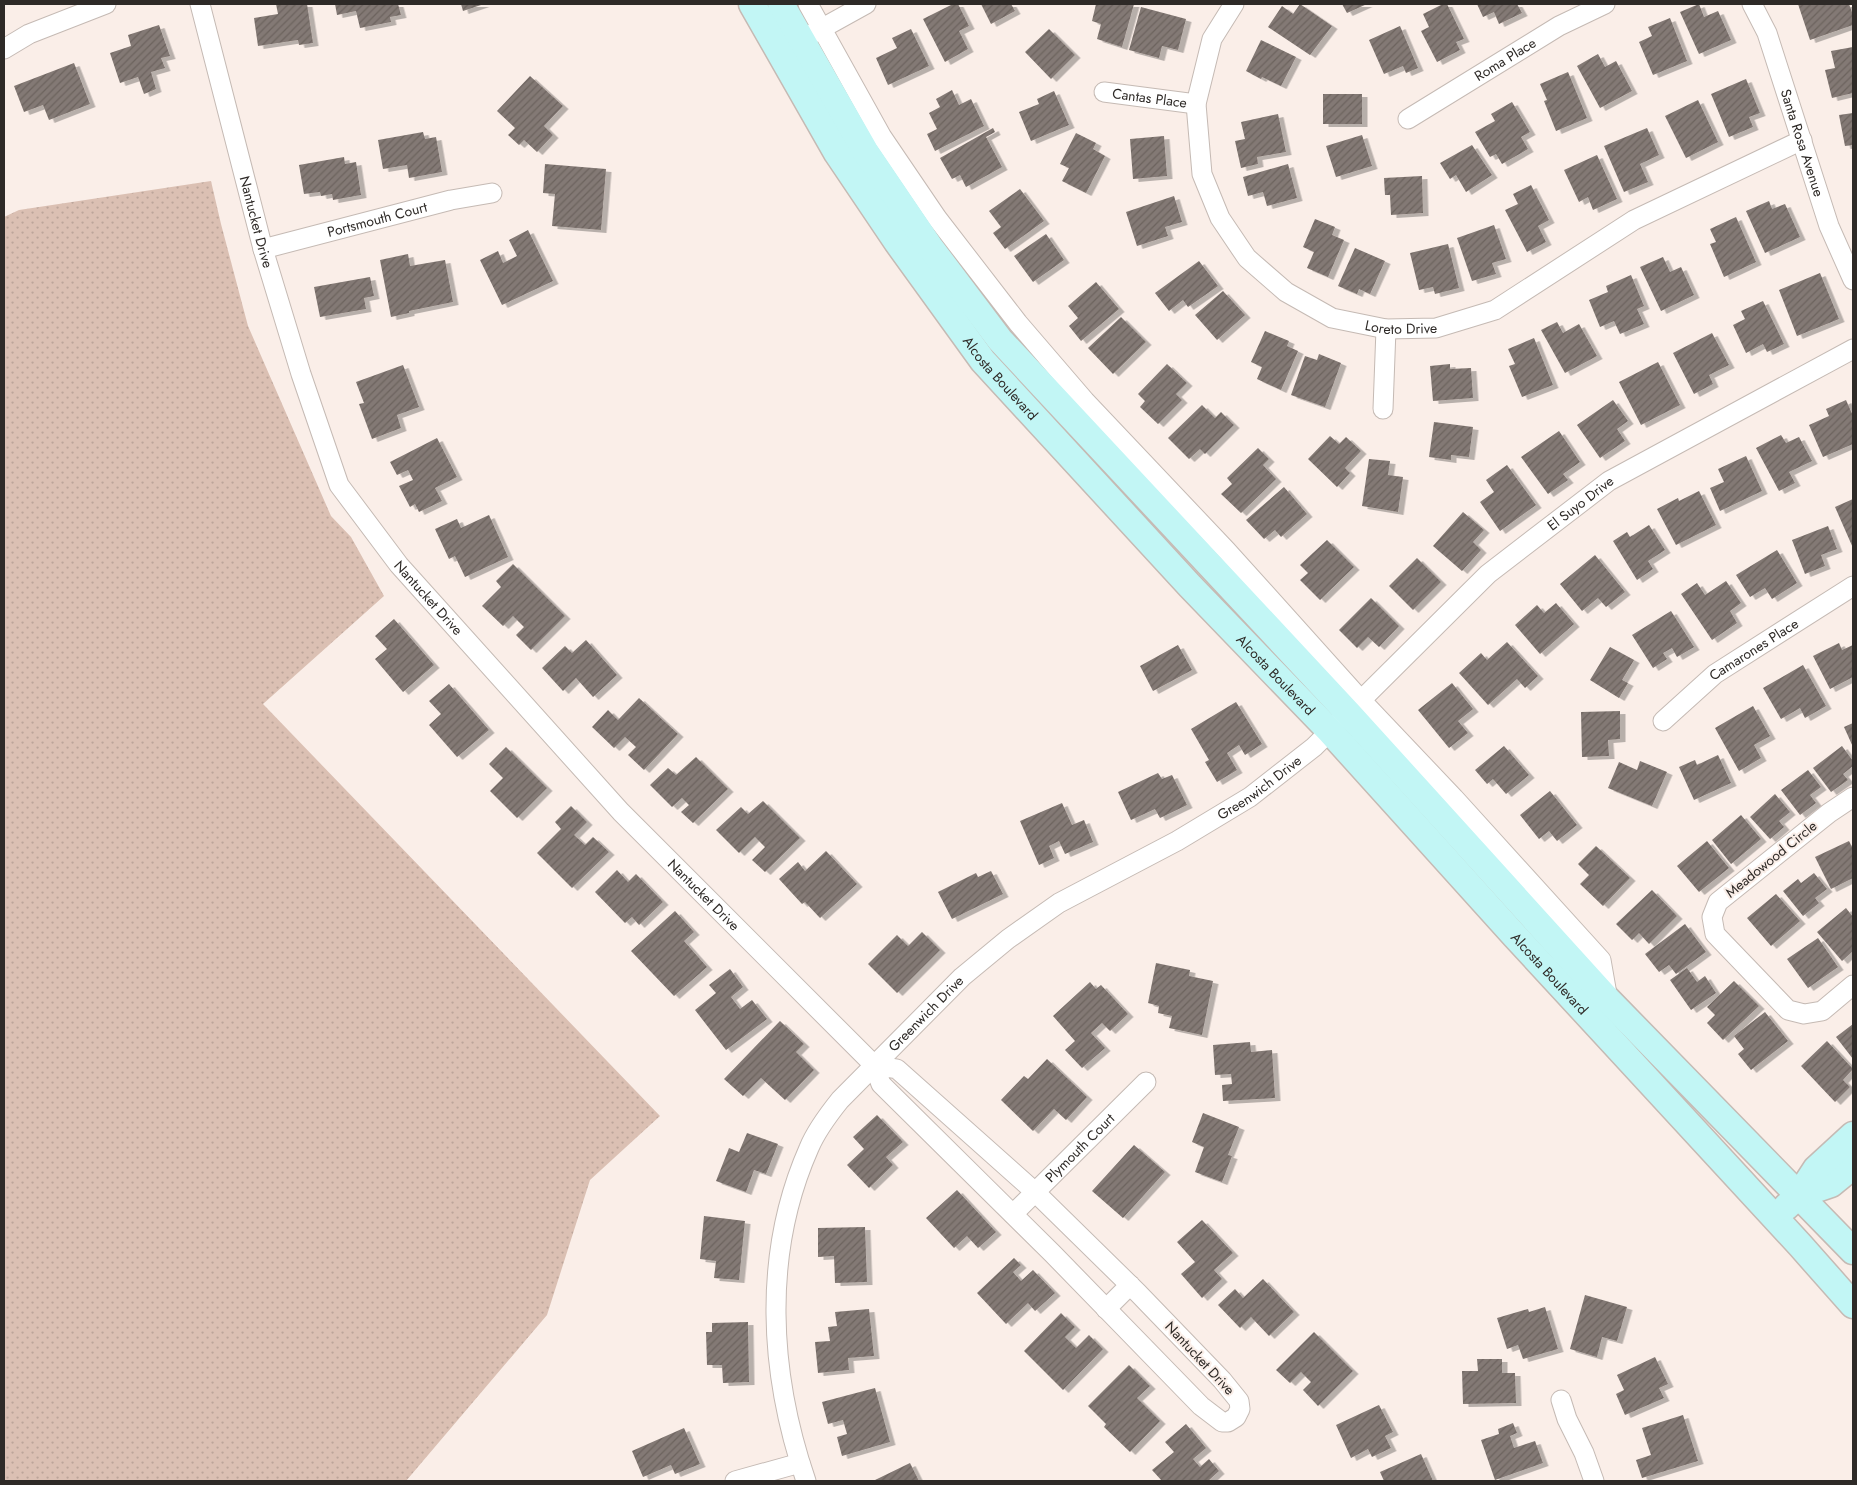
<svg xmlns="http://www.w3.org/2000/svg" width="1857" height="1485" font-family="Jost,sans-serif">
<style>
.grass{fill:url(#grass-dots)}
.building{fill:url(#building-hatch);filter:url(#shadow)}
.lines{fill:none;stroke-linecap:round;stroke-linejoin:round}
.street-casing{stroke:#c5bab4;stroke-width:21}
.secondary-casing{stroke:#c5bab4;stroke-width:29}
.street{stroke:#fff;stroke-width:19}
.secondary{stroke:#c2f6f5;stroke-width:26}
.labels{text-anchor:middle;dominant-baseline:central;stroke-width:4;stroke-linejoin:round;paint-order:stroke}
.street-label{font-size:14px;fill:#2e2a27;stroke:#faeee8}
</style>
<defs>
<pattern id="grass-dots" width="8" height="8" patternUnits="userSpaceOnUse" patternTransform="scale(1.25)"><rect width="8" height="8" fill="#dbc0b3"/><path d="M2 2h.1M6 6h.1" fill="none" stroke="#bca59a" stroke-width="1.8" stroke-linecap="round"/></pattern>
<pattern id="building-hatch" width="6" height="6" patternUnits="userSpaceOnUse" patternTransform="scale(1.25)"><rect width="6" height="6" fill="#837974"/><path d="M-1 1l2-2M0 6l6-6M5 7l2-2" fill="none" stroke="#6c635f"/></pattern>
<filter id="shadow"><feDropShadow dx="5.5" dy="3" stdDeviation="0" flood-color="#0004"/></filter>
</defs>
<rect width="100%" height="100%" fill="#faeee8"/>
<path class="grass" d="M211,181L221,224L248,326L331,516L351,537L384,596L263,704L660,1116L590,1180L547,1315L406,1481H4V217L19,210Z"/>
<path class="building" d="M276,4H307L313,43L299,45L298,40L258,46L254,18L278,14Z
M335,4H398L401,15L390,17L391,22L360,28L356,11L337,15Z
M461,4H484L463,11Z
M953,4H958L969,26L959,31L968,49L945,62L923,19Z
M981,4H1011L1015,11L991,24Z
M1096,4H1134L1122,47L1097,39L1101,24L1092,21Z
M1300,4L1332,26L1310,55L1268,27L1282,6L1293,14Z
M1342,4H1367L1347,13Z
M1443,4H1447L1464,39L1456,42L1460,50L1437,62L1421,31L1429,27L1423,14Z
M1477,4H1517L1522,13L1499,24L1494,12L1483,17Z
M1699,4L1704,17L1718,11L1731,40L1699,54L1680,12Z
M1798,4H1849L1853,15V25L1810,40Z
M1141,7L1186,19L1178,50L1162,46L1159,58L1129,50Z
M1670,18L1687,61L1653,75L1639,42L1652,36L1648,27Z
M159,25L170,56L161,58L165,68L151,72L156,89L144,94L138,77L120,83L110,53L131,46L128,35Z
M1400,26L1418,68L1406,73L1403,66L1384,74L1369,40Z
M911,29L929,66L888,85L876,58L897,48L892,38Z
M1049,29L1075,55L1051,79L1025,52Z
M1261,40L1296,57L1281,86L1262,77L1261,79L1246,71Z
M1853,47V93L1832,98L1825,70L1835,68L1831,51Z
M1598,54L1605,67L1616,61L1632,91L1600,108L1577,66Z
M74,63L90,104L49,120L43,105L24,112L14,86Z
M1568,72L1587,118L1556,131L1544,101L1547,100L1540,84Z
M530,76L563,106L544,126L553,135L537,152L524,140L519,145L508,135L515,128L497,111Z
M1746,79L1760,113L1749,117L1753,127L1729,137L1711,94Z
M952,90L959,105L971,99L984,126L935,151L927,134L937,129L929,113L940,107L936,99Z
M1054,91L1069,125L1031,141L1019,112L1039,104L1037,99Z
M1323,94H1362V124H1323Z
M1698,100L1718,142L1686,158L1665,116Z
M1512,102L1530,132L1521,137L1528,149L1502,164L1496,154L1490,157L1475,132L1495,121L1491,114Z
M1853,113V145L1845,146L1839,115Z
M1278,114L1286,152L1257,157L1258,164L1241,168L1235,141L1245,139L1241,122Z
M993,128L995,132L986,137L1002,167L966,187L960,175L952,179L940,158Z
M1647,128L1659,155L1640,164L1648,182L1624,192L1604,146Z
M423,132L425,139L436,137L442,172L409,178L407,165L383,169L378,140Z
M1076,133L1096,143L1093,149L1105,156L1086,193L1062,181L1069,168L1060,164Z
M1362,135L1372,166L1336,177L1326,146Z
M1164,136L1167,176L1133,179L1130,139Z
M1472,145L1492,175L1466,192L1456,175L1450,179L1440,163Z
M1597,155L1617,199L1593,210L1588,197L1579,202L1564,170Z
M344,157L345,164L356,162L361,195L333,200L332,194L321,196L320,192L304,194L299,165Z
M545,164L606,169L601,230L552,226L555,194L543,193Z
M1288,164L1297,198L1267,206L1263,192L1248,196L1243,177Z
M1422,176L1423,213L1391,215L1390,195H1385L1384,178Z
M1531,185L1549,220L1538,226L1546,242L1527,252L1505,210L1518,204L1513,194Z
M1020,189L1044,221L1005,249L993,233L1001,227L989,211Z
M1174,196L1182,222L1165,227L1168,236L1137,246L1126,212Z
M1769,201L1772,209L1785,204L1800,237L1765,253L1746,211Z
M1736,217L1756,262L1724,277L1710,244L1716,242L1710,229Z
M1315,219L1335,227L1332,235L1344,240L1328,277L1307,268L1314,252L1303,247Z
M1494,225L1506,259L1492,263L1496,274L1472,281L1457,238Z
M528,230L553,281L502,305L480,260L498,251L503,263L517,256L509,240Z
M1046,234L1064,260L1033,282L1014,256Z
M1448,244L1459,288L1435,294L1433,287L1419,290L1410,253Z
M1355,248L1385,261L1370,294L1359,289L1357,294L1338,286Z
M408,254L410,266L445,260L453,302L409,311V313L391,317L380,260Z
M1663,257L1670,272L1681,267L1694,295L1661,311L1640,267Z
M1199,261L1218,286L1188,307L1183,300L1169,311L1155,293Z
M1820,273L1839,319L1797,336L1779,290Z
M1631,275L1644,306L1637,309L1644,324L1620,334L1614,321L1600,327L1589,300L1608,292L1606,286Z
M370,277L374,296L364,298L366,309L320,317L314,287Z
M1096,282L1119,309L1081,341L1069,326L1078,318L1068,306Z
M1223,291L1245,315L1217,340L1195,315Z
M1763,301L1784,344L1767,352L1763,344L1746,353L1733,325L1745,319L1741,311Z
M1121,317L1146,342L1113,374L1088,348Z
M1557,322L1563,333L1579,324L1597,356L1565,373L1541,330Z
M1265,331L1289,341L1287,346L1298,351L1281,390L1257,379L1262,367L1251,362Z
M1712,333L1729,365L1709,375L1713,384L1694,394L1673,353Z
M1534,338L1553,385L1522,397L1509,366L1515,364L1508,349Z
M1319,354L1341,363L1325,407L1291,395L1305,356L1317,360Z
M1658,362L1680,405L1641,425L1619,382Z
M1167,364L1187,383L1176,394L1182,400L1158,424L1140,407L1145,401L1138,394Z
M1450,364V369L1471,368L1473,398L1433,401L1430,366Z
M403,365L419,407L397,415L401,428L372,439L359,404L364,403L356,382Z
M1613,400L1628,421L1617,429L1625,441L1600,458L1577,425Z
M1846,400L1853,416V444L1823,457L1809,425L1829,416L1826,409Z
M1202,405L1215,418L1221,412L1234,425L1205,454L1200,449L1189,459L1168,438Z
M1434,422L1473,427L1469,457L1451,455V460L1429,457Z
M1559,431L1580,462L1563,474L1568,480L1548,494L1521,457Z
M1781,435L1786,443L1799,437L1812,461L1789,472L1795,483L1779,491L1756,448Z
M1330,436L1339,444L1346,437L1361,451L1345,468L1350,473L1337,487L1308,459Z
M437,438L457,477L435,488L442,501L419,512L415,504L410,507L399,486L413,480L408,470L397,475L390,462Z
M1258,448L1269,459L1263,465L1276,479L1241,513L1221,494L1232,484L1227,478Z
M1746,456L1762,491L1720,511L1710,488L1724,482L1718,469Z
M1369,459L1390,461L1388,475L1403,477L1398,512L1362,506Z
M1507,465L1536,505L1500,531L1480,502L1494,492L1486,480Z
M1284,487L1307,514L1281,537L1275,530L1264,539L1246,520Z
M1699,491L1716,525L1676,545L1657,509L1678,498L1679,501Z
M1853,499V548L1835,507Z
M1463,512L1484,530L1473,542L1481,550L1462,571L1433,546Z
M489,515L508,557L465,577L455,556L449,559L435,529L457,519L461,528Z
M1649,525L1665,550L1648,561L1653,569L1637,580L1613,541L1627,532L1630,537Z
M1828,526L1837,549L1821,555L1825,566L1805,574L1792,540Z
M1327,540L1354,567L1320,600L1300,580L1308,573L1300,565Z
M1777,550L1797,583L1772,599L1765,588L1750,597L1736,575Z
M1595,555L1625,592L1606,607L1598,598L1582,611L1560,584Z
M1417,558L1441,582L1413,610L1389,586Z
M513,564L565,616L531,650L516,635L524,627L513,616L503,626L482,606L501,587L496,581Z
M1726,581L1741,603L1730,611L1737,623L1712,640L1681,594L1697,583L1705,595Z
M1371,598L1399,626L1379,647L1368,637L1357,648L1339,630Z
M1556,603L1574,624L1540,654L1515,625L1537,605L1544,613Z
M1671,611L1694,647L1677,657L1672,648L1663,653L1667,659L1653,668L1632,635Z
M394,619L434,665L403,692L375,659L387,649L375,636Z
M586,640L617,675L593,697L576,678L563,691L542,668L565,646L572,653Z
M1507,642L1538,676L1525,688L1517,679L1488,705L1459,673L1481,653L1487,660Z
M1839,643L1842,650L1853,645V677L1830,689L1813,656Z
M1178,645L1192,670L1153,691L1140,666Z
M1610,647L1634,660L1622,680L1628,683L1619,698L1590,680Z
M1803,665L1826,706L1805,718L1800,708L1781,719L1763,688Z
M1452,683L1473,709L1458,721L1468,733L1449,748L1418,710Z
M449,684L489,730L457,757L429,725L441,714L429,701Z
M639,698L678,734L644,770L628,755L636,747L625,737L614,748L592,727L608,710L618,720Z
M1236,702L1262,744L1245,755L1239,745L1227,753L1237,770L1217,782L1205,762L1209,760L1191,729Z
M1753,706L1770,736L1754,745L1761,758L1739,771L1715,728Z
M1620,711V739L1608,740L1609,756L1582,757L1581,712Z
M1853,723V747L1844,727Z
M1504,746L1529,775L1506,794L1493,779L1487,784L1475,770Z
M1842,746L1853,761V766L1843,774L1848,780L1831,792L1813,768Z
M506,747L547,788L517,818L490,791L503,778L489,764Z
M1718,755L1731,783L1694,800L1679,767L1695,760L1697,765Z
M696,757L728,789L693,823L681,812L689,805L682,798L672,807L650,785L668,768L676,775Z
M1640,761L1667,772L1652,806L1608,788L1619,762L1637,770Z
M1808,770L1821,787L1810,795L1816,803L1800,815L1781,790Z
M1158,773L1162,779L1172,775L1187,805L1160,818L1155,809L1131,820L1118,792Z
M1550,791L1577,825L1557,841L1549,831L1539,839L1520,815Z
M1775,794L1790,812L1779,821L1784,827L1770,839L1750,817Z
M763,801L800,838L765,872L752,860L765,847L755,837L739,853L716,830L741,807L748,814Z
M1062,803L1072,825L1084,820L1093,842L1065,854L1059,841L1049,846L1054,858L1039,865L1020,821Z
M571,806L587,822L574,835L585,845L593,837L609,852L572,888L537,853L561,829L555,822Z
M1741,815L1761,839L1731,864L1712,840Z
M1707,841L1729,868L1699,892L1677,866Z
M1849,841L1853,849V878L1831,889L1815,857Z
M1596,846L1630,878L1603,906L1580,884L1589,875L1578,864Z
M826,851L857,884L820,918L805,902L802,904L779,879L798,862L805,871Z
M617,870L628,882L636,874L663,902L639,925L632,917L625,923L595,892Z
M991,871L1003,894L952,919L938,892L976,873L978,877Z
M1814,873L1827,889L1815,898L1819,903L1803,916L1783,891L1798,879L1801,883Z
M1652,890L1677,916L1649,944L1639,933L1632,940L1616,924Z
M1776,894L1800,921L1771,946L1747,918Z
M1846,908L1853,917V951L1842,961L1817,932Z
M675,911L694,932L684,941L707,967L674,996L631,951Z
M1685,924L1706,952L1676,974L1669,965L1659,972L1645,954Z
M922,932L940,950L897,993L868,964L897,935L908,946Z
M1818,938L1838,967L1808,988L1787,959Z
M1156,963L1190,970L1189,976L1213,981L1202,1035L1169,1028L1172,1016L1158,1013L1159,1006L1148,1003Z
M1687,968L1697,982L1705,976L1716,993L1691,1010L1670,980Z
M730,969L743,987L731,997L740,1009L752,1000L767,1019L726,1050L695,1010L716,993L709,985Z
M1734,981L1759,1006L1723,1040L1707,1023L1715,1015L1707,1007Z
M1090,982L1096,989L1101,985L1128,1014L1110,1031L1102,1023L1091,1033L1105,1048L1082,1068L1065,1050L1075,1041L1053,1016Z
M1765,1012L1788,1041L1751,1070L1738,1054L1744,1049L1734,1036Z
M780,1021L804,1044L796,1052L814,1070L785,1100L761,1078L743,1096L724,1079Z
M1853,1024V1059L1836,1037Z
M1827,1041L1853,1069L1843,1080L1850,1087L1835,1102L1801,1066Z
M1250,1042L1251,1052L1272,1050L1275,1098L1223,1101L1222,1085L1232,1084L1231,1074L1215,1075L1213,1045Z
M1047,1059L1087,1097L1066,1120L1054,1109L1033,1131L1001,1100L1024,1076L1028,1079Z
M1203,1113L1239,1127L1228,1155L1232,1156L1222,1182L1195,1172L1204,1147L1192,1142Z
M877,1115L903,1142L886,1157L893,1165L869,1188L847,1165L864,1149L853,1137Z
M747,1133L778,1144L766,1174L754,1170L746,1192L716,1181L729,1148L739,1152Z
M1134,1145L1165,1172L1123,1218L1092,1191Z
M957,1190L996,1232L978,1248L967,1236L954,1248L926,1218Z
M704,1216L745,1221L739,1280L714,1278L716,1261L700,1259Z
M1202,1220L1233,1253L1214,1270L1222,1279L1202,1298L1181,1274L1195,1262L1177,1242Z
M865,1227L867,1282L835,1283L834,1256L818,1257V1228Z
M1014,1258L1021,1265L1013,1272L1021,1281L1033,1270L1055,1293L1035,1311L1028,1303L1006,1324L977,1293Z
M1263,1279L1294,1312L1269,1336L1251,1317L1240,1328L1218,1305L1235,1289L1243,1298Z
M1585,1295L1627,1307L1617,1341L1602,1337L1597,1357L1570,1349Z
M1545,1307L1558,1349L1523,1359L1518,1345L1507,1349L1497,1318L1528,1309L1529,1312Z
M869,1309L874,1356L848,1358L849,1370L818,1373L815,1342L830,1341L828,1327L837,1326L835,1312Z
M1061,1313L1075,1327L1065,1337L1076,1348L1089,1335L1103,1349L1063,1390L1024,1351Z
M748,1322L749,1382L723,1383L722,1365H707L706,1332H712V1323Z
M1314,1332L1353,1371L1318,1406L1303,1390L1311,1382L1301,1372L1290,1383L1276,1370Z
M1655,1357L1668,1384L1659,1388L1664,1398L1625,1415L1616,1394L1624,1390L1617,1375Z
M1477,1359H1502V1373H1515L1516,1403L1463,1404L1462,1371H1478Z
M1129,1365L1150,1386L1137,1398L1160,1421L1130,1452L1104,1427L1106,1424L1088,1406Z
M875,1388L890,1442L842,1456L837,1437L847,1434L843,1420L828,1424L822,1402Z
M1379,1405L1393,1432L1385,1436L1391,1448L1372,1457L1368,1449L1351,1458L1336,1425Z
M1683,1415L1698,1461L1642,1478L1636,1460L1651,1455L1642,1428Z
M1513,1423L1517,1433L1510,1436L1514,1448L1535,1441L1543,1463L1495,1480L1481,1440L1499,1434L1498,1429Z
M1186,1424L1206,1448L1193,1459L1200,1467L1209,1459L1219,1471L1208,1481H1162L1152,1470L1174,1452L1165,1442Z
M684,1428L700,1464L675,1474L671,1465L643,1477L632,1451Z
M1421,1454L1433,1481H1384L1380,1472Z
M910,1463L919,1481H873Z"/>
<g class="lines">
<g class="street-casing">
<g id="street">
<path id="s1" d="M200,4L263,249L301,374L339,485L399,565L621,812L874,1065L881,1084L1052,1253L1201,1406L1222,1422H1228L1236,1417L1240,1409L1239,1401L1222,1380L1138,1293L1034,1191L897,1069L874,1065"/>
<path d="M808,4L882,137L937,218L1018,323L1085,401L1227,551L1361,700L1454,798L1601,960L1608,1000"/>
<path id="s2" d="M1234,4L1212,39L1196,104L1202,174L1220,218L1247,258L1286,292L1332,318L1386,329L1436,328L1495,310L1634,220L1802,140"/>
<path id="s3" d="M1752,4L1767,33L1829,226L1853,280"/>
<path d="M810,35L866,4"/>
<path d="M4,49L29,34L106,4"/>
<path id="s4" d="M1104,92L1196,104"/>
<path id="s5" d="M1408,119L1559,26L1605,4"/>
<path id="s6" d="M263,249L451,200L492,193"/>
<path d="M1383,409L1386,329"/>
<path id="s7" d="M1663,721L1715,674L1853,586"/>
<path d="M1853,797L1829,813L1718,902L1712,917L1715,934L1788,1010L1804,1014L1822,1011L1853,985"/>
<path id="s8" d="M1013,1214L1146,1082"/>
<path d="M1106,1309L1130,1285"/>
<path d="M1561,1400L1567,1419L1584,1453L1594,1481"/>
<path d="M735,1481L800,1463"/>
<path id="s9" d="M806,1481C769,1373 762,1254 809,1148C816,1131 828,1115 840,1100L962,977L1008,939L1059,903L1177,841L1250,797L1314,747L1488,574L1609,481L1853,349"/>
</g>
</g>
<g class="secondary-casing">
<g id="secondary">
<path id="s10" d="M752,4L837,153L897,242L983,361L1190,586L1330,731L1515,936L1800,1245L1853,1305"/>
<path d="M781,4L865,151L930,247L1000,340L1348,713L1608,1000L1853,1251"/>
<path d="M1799,1195L1831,1184L1853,1166"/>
<path d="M1786,1207L1799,1195L1816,1169L1853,1135"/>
</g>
</g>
<use href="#street" class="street"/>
<use href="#secondary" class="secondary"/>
</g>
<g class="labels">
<g class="street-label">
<text stroke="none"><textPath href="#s5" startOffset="114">Roma Place</textPath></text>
<text stroke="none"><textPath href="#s4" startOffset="46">Cantas Place</textPath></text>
<text stroke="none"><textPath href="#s3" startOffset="148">Santa Rosa Avenue</textPath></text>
<text stroke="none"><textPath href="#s6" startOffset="118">Portsmouth Court</textPath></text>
<text stroke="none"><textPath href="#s1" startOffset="225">Nantucket Drive</textPath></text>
<text stroke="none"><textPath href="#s2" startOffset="449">Loreto Drive</textPath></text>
<text stroke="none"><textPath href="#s10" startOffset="450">Alcosta Boulevard</textPath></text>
<text stroke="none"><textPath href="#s9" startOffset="1355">El Suyo Drive</textPath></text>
<text stroke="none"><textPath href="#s1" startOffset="645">Nantucket Drive</textPath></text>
<text stroke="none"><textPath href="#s7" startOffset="116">Camarones Place</textPath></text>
<text stroke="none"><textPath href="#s10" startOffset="855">Alcosta Boulevard</textPath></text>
<text stroke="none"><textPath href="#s9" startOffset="925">Greenwich Drive</textPath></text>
<text transform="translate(1771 859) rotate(-39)">Meadowood Circle</text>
<text stroke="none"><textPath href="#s1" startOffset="1050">Nantucket Drive</textPath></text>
<text stroke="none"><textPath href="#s10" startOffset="1260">Alcosta Boulevard</textPath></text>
<text stroke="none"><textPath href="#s9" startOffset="520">Greenwich Drive</textPath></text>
<text stroke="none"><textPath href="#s8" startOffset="94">Plymouth Court</textPath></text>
<text transform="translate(1200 1358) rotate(47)">Nantucket Drive</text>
</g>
</g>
<rect width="1857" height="1485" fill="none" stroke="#2e2a27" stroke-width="10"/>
</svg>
